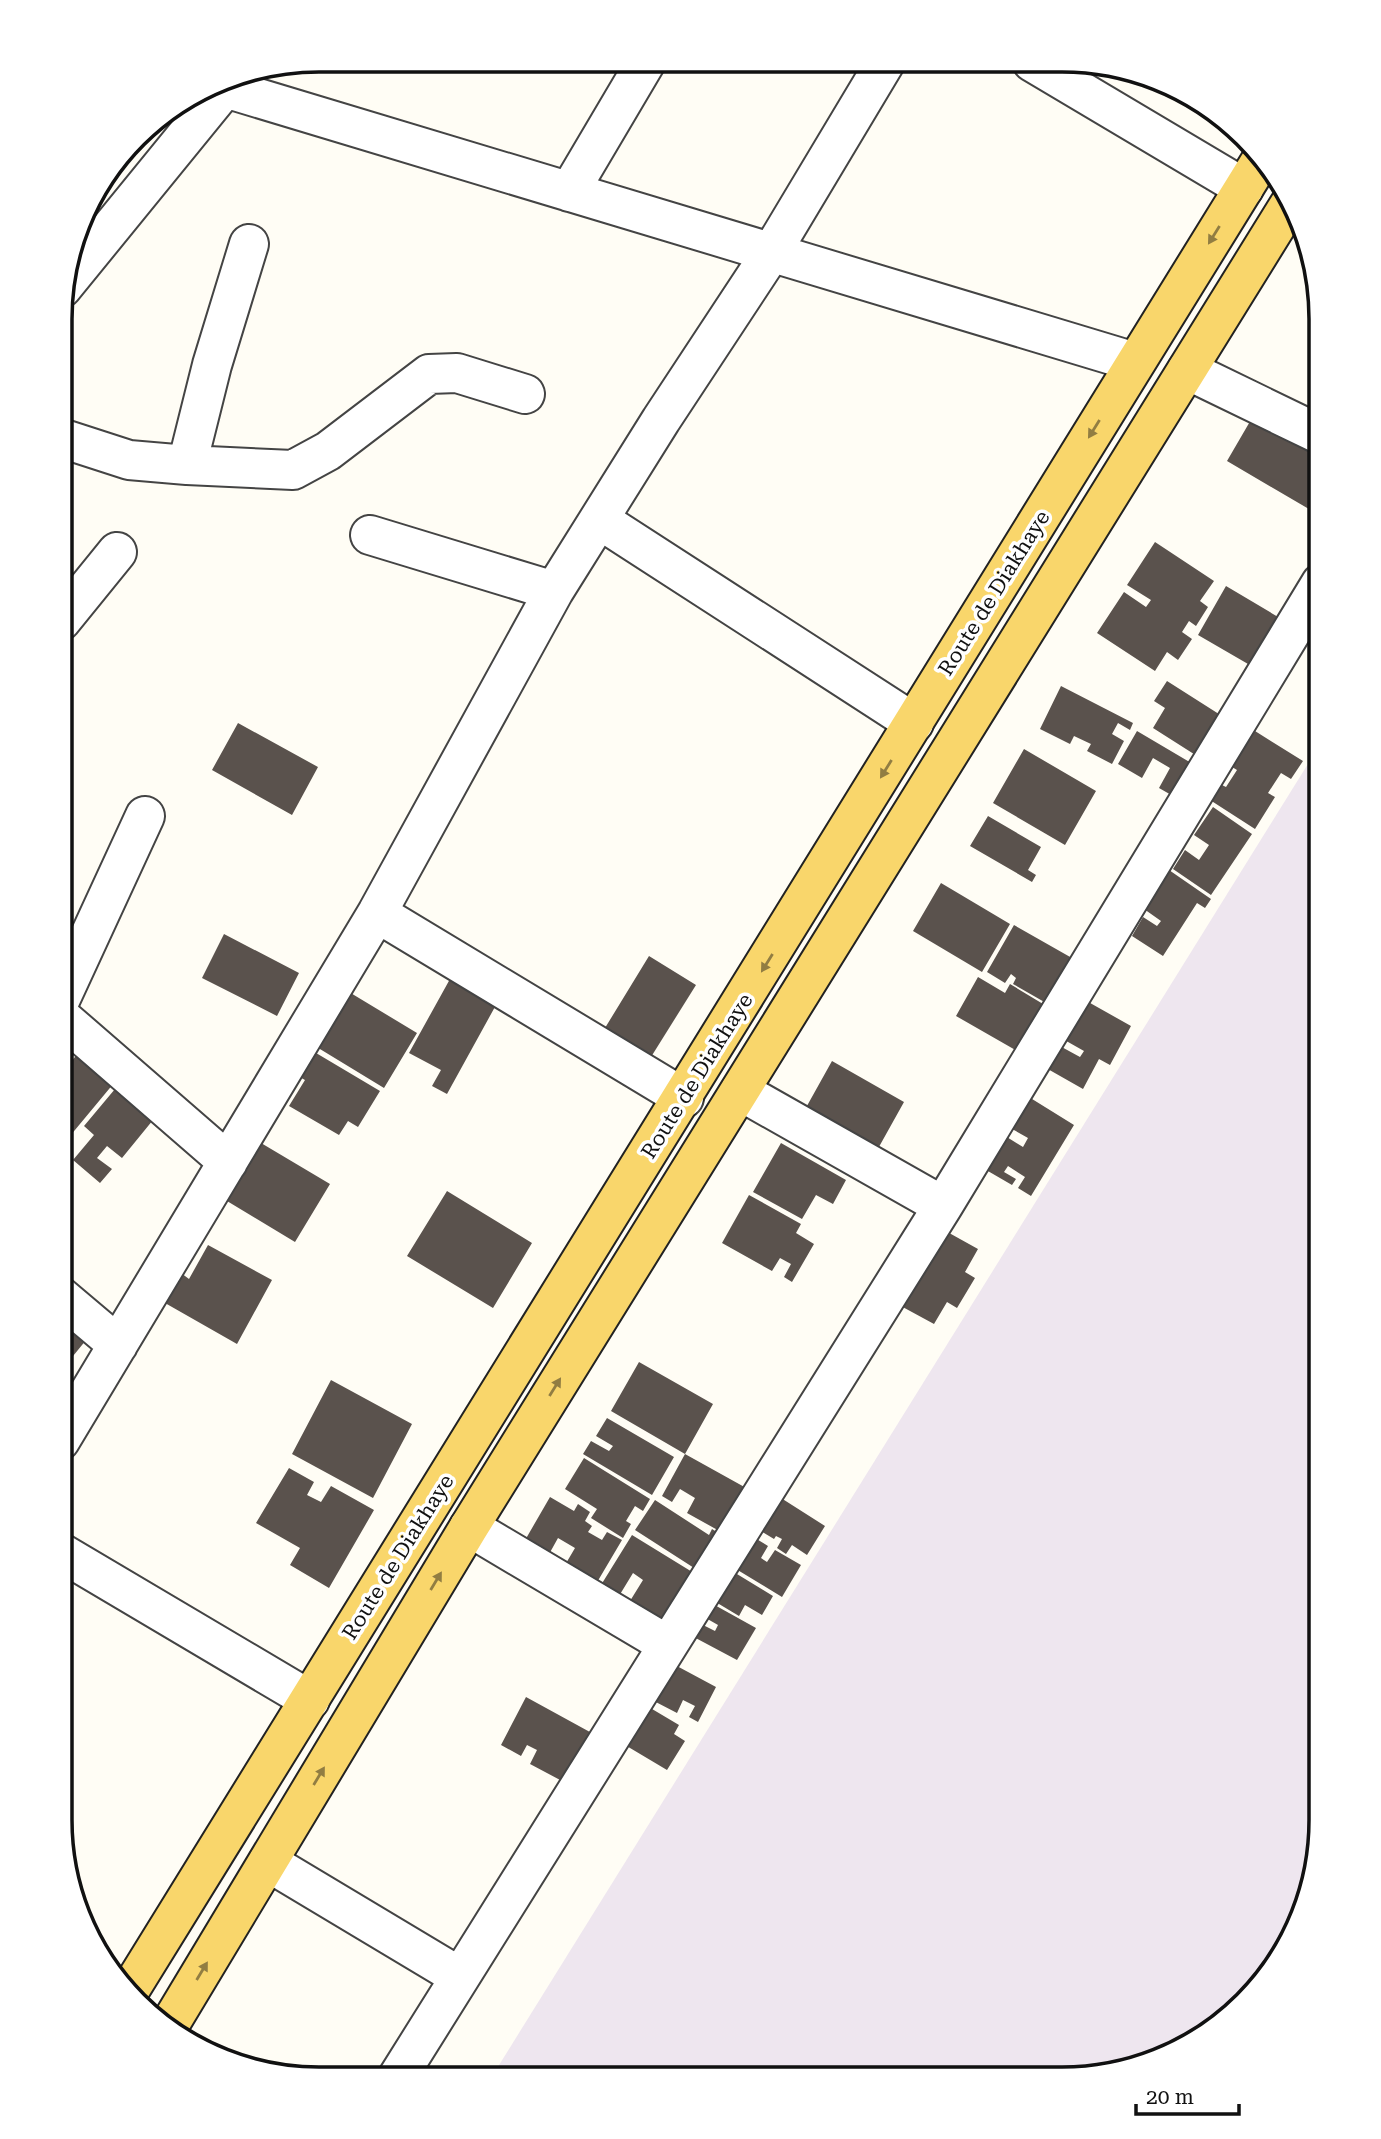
<svg xmlns="http://www.w3.org/2000/svg" width="1381" height="2139" font-family="'Roboto Serif',serif">
<style>
.industrial{fill:#eee6ef}
.building{fill:#5a524d}
.lines{fill:none;stroke-linecap:round;stroke-linejoin:round}
.minor-casing{stroke:#444;stroke-width:42}
.primary-casing{stroke:#222;stroke-width:42}
.minor{stroke:#fff;stroke-width:38}
.primary{stroke:#f9d66b;stroke-width:38}
.oneway{fill:#917d42}
.labels{text-anchor:middle;dominant-baseline:central;stroke-width:7;stroke-linejoin:round;paint-order:stroke}
.street-label{font-size:21px;fill:#111;stroke:#fff}
.rim{fill:none;stroke:#111;stroke-width:3.5}
</style>
<rect width="100%" height="100%" fill="#fffdf5"/>
<path class="industrial" d="M1321,743V1837L1308,1904L1277,1964L1233,2015L1162,2060L1062,2079L491,2078Z"/>
<path class="building" d="M1252,418L1321,457V499L1314,512L1227,461Z
M1155,542L1214,581L1200,601L1208,607L1196,626L1189,621L1182,632L1192,639L1178,660L1167,652L1155,671L1097,633L1124,592L1146,607L1151,600L1127,585Z
M1226,586L1295,627L1267,675L1198,635Z
M1167,681L1233,723L1208,763L1153,728L1165,708L1154,701Z
M1061,686L1133,723L1130,730L1118,723L1112,734L1124,741L1112,764L1087,751L1091,744L1074,736L1070,744L1040,729Z
M238,723L318,767L292,815L212,770Z
M1137,731L1198,767L1180,800L1159,788L1170,768L1153,758L1142,778L1118,764Z
M1255,731L1303,761L1291,779L1281,773L1268,793L1275,797L1255,829L1210,800L1220,784L1226,787L1237,770L1232,767Z
M1024,749L1096,791L1065,845L993,803Z
M1213,807L1252,834L1211,895L1173,869L1185,850L1199,860L1209,845L1194,835Z
M988,816L1041,847L1028,870L1036,875L1032,882L970,846Z
M1169,870L1211,899L1205,908L1197,903L1163,956L1132,936L1143,917L1157,926L1161,921L1144,909Z
M941,883L1010,924L982,972L913,931Z
M1014,925L1086,966L1060,1011L1013,984L1016,978L1011,974L1005,983L987,972Z
M224,934L299,973L277,1016L202,978Z
M649,956L696,985L651,1057L605,1028Z
M978,977L1005,993L1010,984L1058,1013L1031,1059L956,1016Z
M450,979L496,1005L447,1094L432,1086L441,1070L409,1053Z
M349,992L417,1033L384,1088L315,1046Z
M1083,999L1131,1026L1110,1065L1099,1059L1083,1089L1046,1068L1058,1045L1080,1057L1084,1051L1061,1038Z
M311,1050L380,1091L358,1127L348,1121L339,1135L289,1106L305,1080L296,1075Z
M78,1053L114,1083L60,1148L61,1075Z
M832,1061L904,1102L875,1154L803,1113Z
M115,1089L153,1120L122,1158L107,1146L97,1158L112,1169L100,1183L73,1160L94,1135L84,1126Z
M1024,1094L1074,1125L1031,1196L1018,1188L1025,1177L1008,1166L1004,1172L1016,1179L1012,1185L981,1167L1002,1134L1023,1147L1028,1138L1005,1125Z
M261,1143L330,1184L295,1242L227,1201Z
M781,1143L846,1180L833,1204L816,1195L802,1219L753,1192Z
M447,1191L532,1243L493,1308L407,1256Z
M749,1195L801,1224L796,1233L814,1244L792,1282L784,1277L791,1264L780,1258L772,1271L722,1243Z
M942,1229L978,1249L965,1272L975,1278L957,1308L947,1302L934,1324L899,1305Z
M208,1245L272,1280L237,1344L165,1303L181,1273L189,1279Z
M60,1308L91,1334L60,1372Z
M639,1362L713,1404L685,1454L611,1411Z
M331,1380L412,1424L373,1498L292,1454Z
M607,1418L674,1457L652,1495L583,1454L591,1441L609,1451L613,1446L596,1436Z
M685,1454L757,1494L732,1538L687,1513L695,1498L680,1489L672,1502L662,1496Z
M584,1458L650,1499L643,1511L635,1506L626,1521L631,1524L623,1538L591,1518L597,1509L565,1489Z
M289,1468L314,1482L307,1495L321,1502L331,1486L374,1510L329,1588L290,1565L300,1548L256,1523Z
M550,1497L574,1511L578,1504L590,1512L585,1521L592,1526L588,1532L602,1540L607,1532L622,1540L596,1584L565,1565L575,1548L558,1538L548,1556L524,1542Z
M781,1498L825,1526L807,1555L792,1545L786,1554L777,1548L782,1539L776,1536L774,1539L754,1527Z
M655,1500L709,1535L712,1529L728,1539L705,1575L635,1530Z
M632,1535L702,1578L671,1630L630,1601L643,1580L633,1573L619,1596L601,1585Z
M750,1535L768,1546L761,1558L767,1562L775,1550L801,1565L782,1597L731,1566Z
M732,1571L773,1596L762,1615L745,1605L739,1616L714,1601Z
M711,1603L756,1628L737,1660L690,1635L697,1622L715,1631L718,1625L704,1617Z
M675,1665L716,1687L698,1722L689,1717L695,1706L683,1700L677,1713L650,1699Z
M526,1697L599,1737L562,1781L530,1764L537,1750L527,1745L521,1756L501,1745Z
M647,1706L679,1725L674,1734L685,1741L667,1770L625,1745Z"/>
<g class="lines">
<g class="minor-casing">
<path id="minor" d="M1032,62L1244,188
M216,82L225,88L1135,362
M569,192L647,60
M62,288L225,88L230,77
M1187,370L1321,435
M61,438L129,460L187,465L212,365L249,244
M187,465L293,470L328,451L429,374L457,373L525,394
M600,520L914,723
M370,535L554,591
M61,621L117,552
M377,913L684,1098
M61,998L145,816
M61,1017L228,1162
M740,1091L943,1206
M60,1296L118,1345
M60,1441L377,913L554,591L661,420L771,253L886,61
M469,1527L668,1645
M60,1552L310,1700
M268,1862L460,1977
M397,2078L943,1206L1321,583"/>
</g>
<g class="primary-casing">
<path id="primary" d="M128,1993L1263,157
M167,2029L469,1527L1291,202"/>
</g>
<use href="#minor" class="minor"/>
<use href="#primary" class="primary"/>
</g>
<defs><path id="oneway-solid" d="M-6-.8H1V-3.2L6.5 0L1 3.2V.8H-6Z" transform="scale(1.75)"/></defs>
<g class="oneway">
<use href="#oneway-solid" transform="translate(1214 235) rotate(122)"/>
<use href="#oneway-solid" transform="translate(1094 429) rotate(122)"/>
<use href="#oneway-solid" transform="translate(886 769) rotate(122)"/>
<use href="#oneway-solid" transform="translate(767 963) rotate(122)"/>
<use href="#oneway-solid" transform="translate(555 1387) rotate(-58)"/>
<use href="#oneway-solid" transform="translate(436 1581) rotate(-59)"/>
<use href="#oneway-solid" transform="translate(319 1776) rotate(-59)"/>
<use href="#oneway-solid" transform="translate(202 1971) rotate(-59)"/>
</g>
<g class="labels">
<g class="street-label">
<text transform="translate(994 593) rotate(-58)">Route de Diakhaye</text>
<text transform="translate(697 1076) rotate(-58)">Route de Diakhaye</text>
<text transform="translate(398 1557) rotate(-58)">Route de Diakhaye</text>
</g>
</g>
<path d="M0 0H1381V2139H0ZM319 72H1062A247 247 0 0 1 1309 319V1820A247 247 0 0 1 1062 2067H319A247 247 0 0 1 72 1820V319A247 247 0 0 1 319 72Z" fill="#fff" fill-rule="evenodd"/>
<path class="rim" d="M319 72H1062A247 247 0 0 1 1309 319V1820A247 247 0 0 1 1062 2067H319A247 247 0 0 1 72 1820V319A247 247 0 0 1 319 72Z"/>
<path d="M1136 2104v10h103v-10" fill="none" stroke="#111111" stroke-width="3.5"/>
<text x="1146" y="2104" font-size="21" fill="#111111" stroke="#ffffff" stroke-width="5" paint-order="stroke">20 m</text>
</svg>
